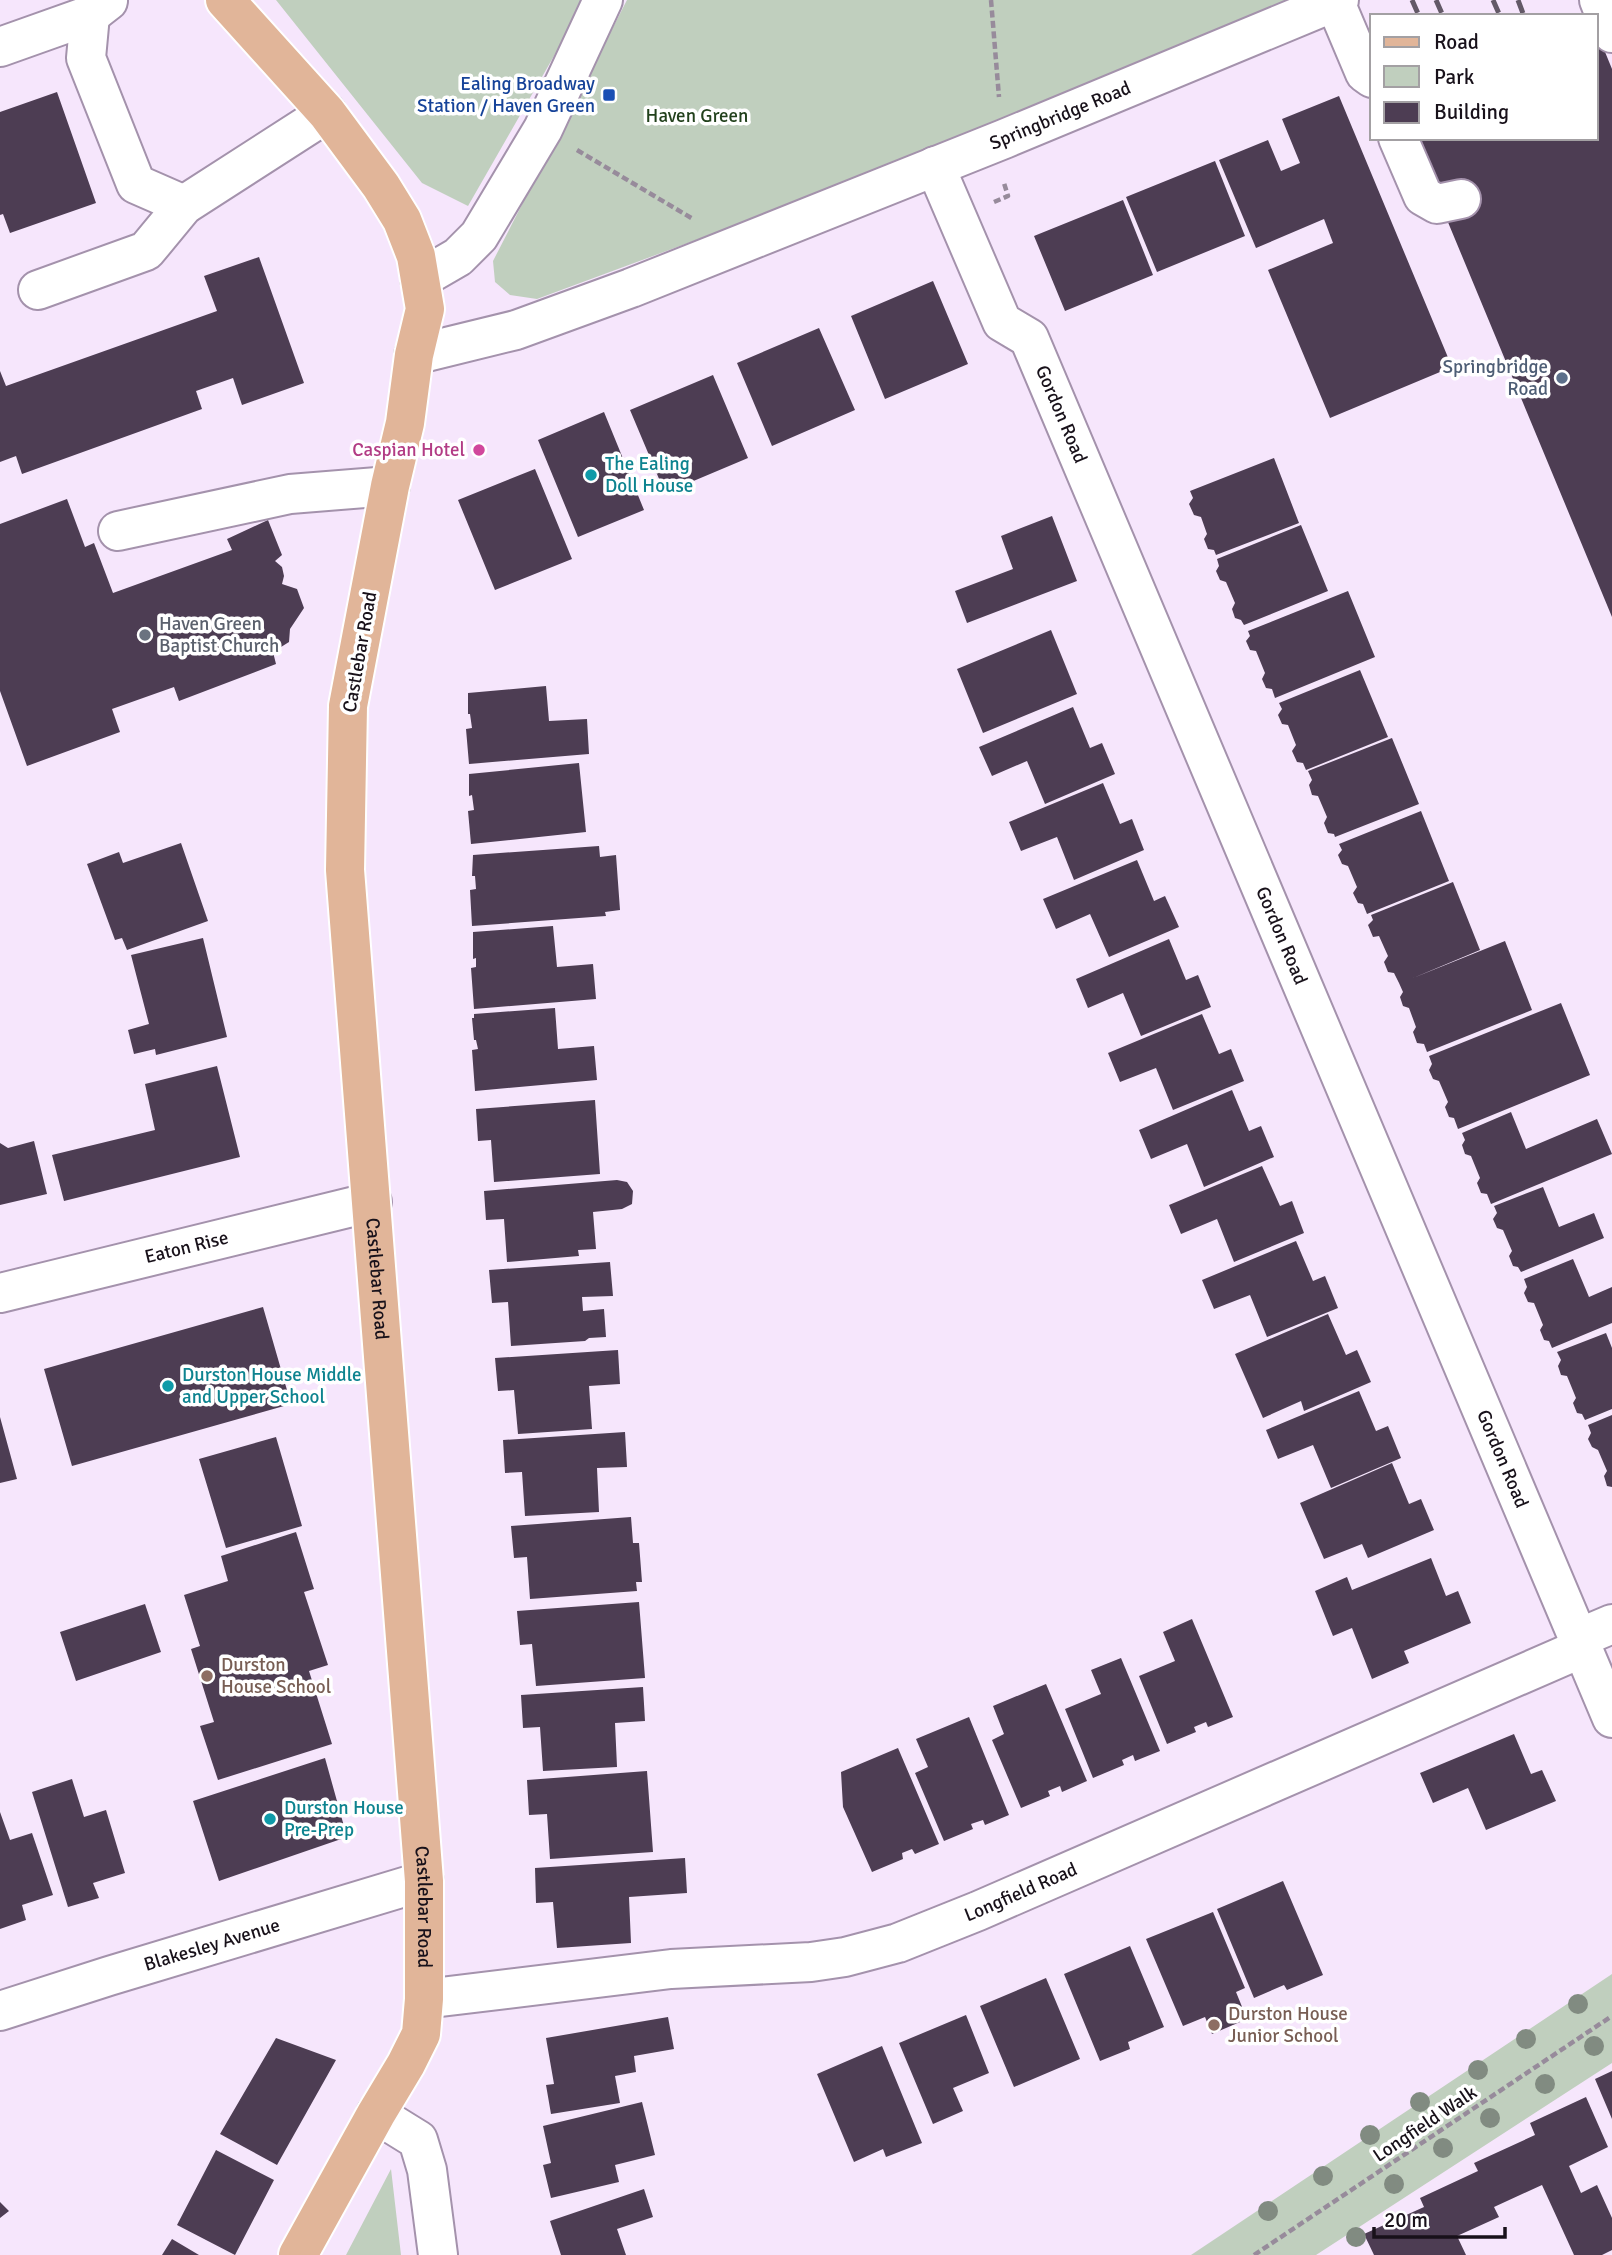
<svg xmlns="http://www.w3.org/2000/svg" width="1612" height="2255" font-family="Signika,sans-serif">
<style>
.green{fill:#c0cfbe}
.building{fill:#4d3d53}
.lines{fill:none;stroke-linecap:round;stroke-linejoin:round}
.minor-casing{stroke:#a492ac;stroke-width:42}
.major-casing{stroke:#fff;stroke-width:42}
.path{stroke:#978b9b;stroke-width:4.5;stroke-dasharray:7 3.5;stroke-linecap:butt}
.minor{stroke:#fff;stroke-width:38}
.major{stroke:#e1b599;stroke-width:38}
.rail{stroke:#635967;stroke-width:5;stroke-dasharray:14 7;stroke-linecap:butt}
.tree{fill:#818b81}
.transit-dot{fill:#1a4fb4;stroke:#fff;stroke-width:2.5}
.service-dot{fill:#5c6f8a;stroke:#fff;stroke-width:2.5}
.hotel-dot{fill:#d1479c;stroke:#fff;stroke-width:2.5}
.culture-dot{fill:#0f9aa8;stroke:#fff;stroke-width:2.5}
.worship-dot{fill:#6b7280;stroke:#fff;stroke-width:2.5}
.education-dot{fill:#8d6e63;stroke:#fff;stroke-width:2.5}
.labels{text-anchor:middle;dominant-baseline:central;stroke-width:7;stroke-linejoin:round;paint-order:stroke}
.transit-label{font-size:19px;fill:#164399;stroke:#fff;text-anchor:end}
.street-label{font-size:19px;fill:#18111a;stroke:#fff}
.park-label{font-size:19px;fill:#22411c;stroke:#fff}
.service-label{font-size:19px;fill:#4e5e75;stroke:#fff;text-anchor:end}
.hotel-label{font-size:19px;fill:#b23c85;stroke:#fff;text-anchor:end}
.culture-label{font-size:19px;fill:#0d838f;stroke:#fff;text-anchor:start}
.worship-label{font-size:19px;fill:#5b616d;stroke:#fff;text-anchor:start}
.education-label{font-size:19px;fill:#785e54;stroke:#fff;text-anchor:start}
</style>
<rect width="100%" height="100%" fill="#f6e6fc"/>
<path class="green" d="M276,0H586L468,206L422,183Z
M627,0H1289L1001,127L537,299L510,295L495,282L493,261Z
M1612,1974V2063L1316,2255H1191Z
M391,2169L401,2255H346Z"/>
<path class="building" d="M1596,30L1612,69V617L1413,138H1596Z
M57,92L96,203L10,233L3,214L0,215V112Z
M1339,96L1452,367L1330,418L1268,270L1333,243L1324,219L1256,248L1219,160L1268,140L1281,171L1300,163L1282,119Z
M1215,161L1245,236L1157,272L1126,197Z
M1123,200L1153,275L1065,311L1034,236Z
M259,257L304,383L242,405L233,378L196,391L202,409L22,474L16,456L0,462V371L6,386L217,311L204,276Z
M933,281L968,364L885,399L851,316Z
M819,328L855,410L772,446L737,363Z
M713,375L748,458L665,493L630,410Z
M604,412L644,510L578,537L538,440Z
M1274,458L1299,523L1216,555L1214,550L1208,549L1204,539L1207,534L1201,517L1194,515L1189,504L1193,498L1190,491Z
M535,469L572,559L495,590L458,500Z
M67,499L85,547L94,543L113,593L232,550L227,539L268,520L282,555L275,561L282,567L284,576L282,584L297,589L304,608L290,629L289,642L273,652L276,664L179,701L174,687L112,709L120,732L27,766L0,691V524Z
M1052,516L1077,581L967,623L955,591L1013,569L1001,536Z
M1301,525L1328,591L1244,625L1241,620L1235,618L1232,609L1235,603L1226,582L1220,580L1216,571L1219,566L1217,559Z
M1348,591L1375,657L1275,698L1272,689L1266,688L1262,679L1265,673L1256,651L1250,650L1246,641L1250,636L1248,631Z
M1051,630L1077,694L983,733L957,669Z
M1360,670L1388,737L1306,770L1303,763L1297,762L1292,751L1296,745L1288,725L1282,724L1278,715L1282,709L1279,703Z
M546,686L549,721L587,719L589,754L469,764L466,729L472,728L470,714H468V693Z
M1073,707L1090,748L1102,743L1115,774L1045,804L1027,761L992,776L979,747Z
M1392,738L1419,804L1335,837L1334,834L1328,833L1324,823L1327,817L1318,796L1312,795L1309,785L1312,780L1308,771Z
M579,763L586,832L471,844L468,811L474,810L472,795L469,796V774Z
M1103,783L1120,824L1132,819L1144,850L1074,880L1057,837L1021,851L1009,822Z
M1421,811L1449,881L1367,914L1363,904L1358,903L1353,893L1357,887L1348,866L1342,864L1338,855L1342,850L1339,844Z
M181,843L208,921L127,950L122,938L115,940L87,864L119,852L123,863Z
M599,846L600,857L616,855L620,910L605,912L606,916L472,926L470,890L476,889L475,876H472L473,855Z
M1137,860L1154,901L1165,896L1179,927L1109,957L1090,914L1056,929L1043,899Z
M1453,882L1480,950L1413,978L1505,941L1532,1010L1427,1052L1424,1044L1417,1043L1413,1032L1416,1027L1409,1008L1403,1006L1400,997L1403,992L1399,983L1394,973L1388,972L1384,962L1388,956L1379,936L1373,937L1368,925L1373,920L1371,915Z
M553,926L557,967L593,964L596,999L474,1009L471,968L476,967V958L473,959V932Z
M203,938L227,1037L156,1055L155,1049L134,1054L128,1030L149,1024L131,955Z
M1169,939L1186,980L1198,975L1211,1007L1141,1036L1123,993L1088,1008L1076,979Z
M1561,1003L1590,1075L1458,1129L1454,1118L1449,1117L1445,1107L1448,1102L1439,1081L1433,1079L1429,1070L1432,1064L1429,1056Z
M555,1008L558,1049L594,1046L597,1080L475,1091L472,1050L478,1049L476,1040H474L472,1018H474V1014Z
M1202,1014L1219,1054L1231,1049L1244,1081L1173,1110L1156,1068L1120,1082L1108,1053Z
M217,1066L240,1157L64,1201L52,1155L155,1130L145,1084Z
M1232,1090L1249,1131L1261,1126L1274,1157L1204,1187L1187,1144L1151,1159L1139,1130Z
M595,1100L600,1174L494,1182L491,1140L478,1141L476,1109Z
M1511,1112L1526,1149L1597,1119L1612,1154L1491,1204L1487,1194L1481,1193L1477,1183L1480,1178L1471,1156L1465,1154L1462,1145L1465,1140L1462,1133Z
M34,1141L47,1194L0,1205V1143L8,1148Z
M1262,1166L1280,1206L1292,1201L1304,1233L1234,1262L1217,1219L1181,1234L1169,1205Z
M617,1180L627,1182L633,1191L632,1204L622,1209L593,1212L596,1249L578,1250L579,1256L507,1262L504,1219L486,1220L484,1191Z
M1543,1187L1559,1227L1594,1213L1604,1238L1521,1272L1518,1267L1513,1266L1509,1256L1512,1251L1503,1230L1497,1228L1493,1219L1497,1213L1494,1206Z
M1296,1241L1313,1281L1325,1276L1338,1308L1267,1337L1250,1295L1214,1309L1202,1280Z
M1573,1259L1589,1297L1612,1287V1323L1552,1348L1549,1341L1544,1340L1540,1330L1543,1325L1534,1303L1528,1302L1524,1293L1527,1287L1524,1279Z
M610,1262L613,1296L582,1297L583,1311L604,1309L606,1337L589,1338L585,1341L511,1346L508,1302L492,1303L489,1270Z
M263,1307L291,1404L72,1466L44,1369Z
M1328,1314L1346,1355L1357,1350L1371,1382L1304,1411L1301,1401L1263,1418L1235,1354Z
M1606,1333L1612,1348V1409L1585,1420L1582,1414L1577,1413L1573,1403L1576,1398L1567,1376L1561,1375L1558,1366L1561,1360L1557,1352Z
M618,1350L620,1384L589,1386L592,1429L518,1434L514,1390L498,1391L495,1358Z
M1359,1391L1376,1431L1388,1426L1401,1458L1331,1488L1313,1445L1278,1459L1266,1430Z
M1612,1415V1487L1607,1486L1604,1476L1607,1471L1598,1450L1592,1447L1588,1439L1591,1433L1588,1425Z
M0,1417L17,1479L0,1483Z
M625,1432L627,1467L597,1468L599,1512L525,1516L522,1472L505,1473L503,1440Z
M276,1437L302,1526L226,1548L199,1459Z
M1392,1463L1409,1504L1421,1499L1434,1530L1368,1558L1362,1544L1324,1559L1300,1503Z
M631,1517L633,1543H639L642,1582H636L637,1591L530,1599L527,1557L514,1558L511,1526Z
M296,1532L314,1589L304,1592L328,1665L309,1671L332,1744L218,1780L200,1726L214,1722L191,1649L200,1646L184,1595L228,1581L221,1556Z
M1431,1558L1446,1596L1458,1591L1471,1623L1404,1651L1409,1663L1372,1679L1352,1628L1333,1636L1315,1591L1347,1577L1352,1590Z
M639,1602L645,1678L536,1686L532,1644L520,1645L517,1611Z
M145,1604L161,1652L76,1681L60,1632Z
M1192,1619L1233,1717L1208,1727L1206,1722L1194,1727L1196,1732L1167,1744L1139,1676L1175,1661L1163,1632Z
M1121,1658L1160,1751L1135,1761L1133,1755L1122,1760L1124,1765L1093,1778L1065,1709L1101,1694L1091,1670Z
M1046,1684L1087,1781L1062,1792L1060,1786L1048,1791L1050,1796L1021,1808L992,1740L1004,1734L993,1706Z
M643,1687L645,1721L615,1723L617,1767L543,1771L540,1727L523,1728L521,1695Z
M969,1717L1009,1815L985,1825L983,1820L971,1824L973,1829L944,1841L915,1773L928,1767L916,1739Z
M1514,1734L1531,1774L1542,1770L1556,1801L1486,1830L1468,1788L1433,1803L1420,1773Z
M898,1748L939,1844L915,1854L912,1849L902,1853L903,1859L872,1872L843,1807L841,1772Z
M325,1758L347,1837L219,1881L193,1801Z
M647,1771L653,1852L550,1859L547,1814L529,1815L527,1780Z
M72,1779L84,1817L106,1810L125,1873L93,1883L99,1898L68,1907L32,1792Z
M0,1812L10,1840L32,1833L53,1895L22,1905L26,1920L0,1929Z
M685,1858L687,1893L629,1897L631,1943L557,1948L553,1902L536,1903L535,1868Z
M1283,1881L1323,1975L1287,1990L1284,1985L1254,1998L1217,1909Z
M1213,1912L1245,1988L1236,1992L1247,2019L1212,2034L1205,2017L1183,2026L1146,1939Z
M1130,1946L1164,2027L1128,2042L1130,2049L1100,2061L1064,1974Z
M1046,1978L1080,2059L1014,2087L980,2006Z
M966,2015L989,2073L953,2088L963,2111L933,2124L899,2043Z
M668,2017L674,2049L634,2056L636,2072L615,2076L620,2103L551,2114L546,2085L554,2084L546,2038Z
M276,2038L336,2060L277,2165L220,2134Z
M882,2046L922,2143L886,2157L883,2149L854,2162L817,2074Z
M1612,2071V2119L1595,2079Z
M1586,2097L1608,2147L1569,2166L1581,2193L1597,2185L1612,2218V2250L1602,2255H1574L1542,2185L1494,2207L1499,2217L1457,2236L1466,2255H1374L1364,2234L1424,2207L1420,2198L1478,2171L1474,2163L1535,2135L1530,2123Z
M642,2102L655,2155L615,2165L619,2182L551,2198L543,2165L551,2163L543,2126Z
M216,2150L274,2180L235,2255L177,2225Z
M644,2189L653,2217L617,2229L626,2255H561L550,2221Z
M0,2202L9,2211L0,2218Z
M172,2239L199,2255H162Z"/>
<g class="lines">
<g class="minor-casing">
<g id="minor">
<path d="M1599,0L1612,33"/>
<path d="M1335,2L1365,73L1372,78"/>
<path d="M90,15L86,58L136,184L184,205"/>
<path d="M0,47L90,15L108,1"/>
<path d="M1398,138L1423,196L1437,204L1461,199"/>
<path id="s1" d="M935,166L1002,322L1029,338L1612,1718"/>
<path d="M420,279L458,257L479,236L543,129L603,0"/>
<path d="M38,290L146,251L184,205L327,113"/>
<path id="s2" d="M414,355L516,330L631,288L1004,139L1339,0"/>
<path d="M118,531L290,494L390,486"/>
<path id="s3" d="M0,1293L372,1202"/>
<path d="M1579,1638L1612,1624"/>
<path id="s4" d="M424,1999L671,1969L811,1962L845,1957L898,1943L978,1911L1582,1648"/>
<path id="s5" d="M0,2011L109,1976L424,1881"/>
<path d="M376,2114L418,2140L427,2170L438,2255"/>
</g>
</g>
<g class="major-casing">
<g id="major">
<path id="s6" d="M225,0L327,113L381,186L402,220L416,256L425,309L414,355L405,423L390,486L348,706L345,870L424,1881V1999L421,2034L406,2064L376,2114L298,2255"/>
</g>
</g>
<path class="path" d="M991,0L999,97
M577,150L693,219
M994,202L1008,196L1004,183
M1254,2255L1612,2016"/>
<use href="#minor" class="minor"/>
<use href="#major" class="major"/>
<path class="rail" d="M1412,0L1419,16
M1436,0L1443,16
M1493,0L1500,16
M1518,0L1524,16"/>
</g>
<g class="tree">
<circle cx="1578" cy="2004" r="10"/>
<circle cx="1526" cy="2039" r="10"/>
<circle cx="1594" cy="2046" r="10"/>
<circle cx="1478" cy="2070" r="10"/>
<circle cx="1545" cy="2084" r="10"/>
<circle cx="1420" cy="2102" r="10"/>
<circle cx="1490" cy="2118" r="10"/>
<circle cx="1370" cy="2135" r="10"/>
<circle cx="1443" cy="2148" r="10"/>
<circle cx="1323" cy="2176" r="10"/>
<circle cx="1394" cy="2184" r="10"/>
<circle cx="1268" cy="2211" r="10"/>
<circle cx="1356" cy="2237" r="10"/>
</g>
<rect class="transit-dot" x="602" y="88" width="14" height="14" rx="3.5"/>
<circle class="service-dot" cx="1562" cy="378" r="7"/>
<circle class="hotel-dot" cx="479" cy="450" r="7"/>
<g class="culture-dot">
<circle cx="591" cy="475" r="7"/>
<circle cx="168" cy="1386" r="7"/>
<circle cx="270" cy="1819" r="7"/>
</g>
<circle class="worship-dot" cx="145" cy="635" r="7"/>
<g class="education-dot">
<circle cx="207" cy="1676" r="7"/>
<circle cx="1214" cy="2025" r="7"/>
</g>
<g class="labels">
<g class="transit-label">
<text x="595" y="84">Ealing Broadway<tspan x="595" dy="22">Station / Haven Green</tspan></text>
</g>
<g class="street-label">
<text stroke="none"><textPath href="#s2" startOffset="690">Springbridge Road</textPath></text>
<text stroke="none"><textPath href="#s1" startOffset="284">Gordon Road</textPath></text>
<text transform="translate(360 652) rotate(-80)">Castlebar Road</text>
<text stroke="none"><textPath href="#s1" startOffset="850">Gordon Road</textPath></text>
<text stroke="none"><textPath href="#s3" startOffset="192">Eaton Rise</textPath></text>
<text stroke="none"><textPath href="#s6" startOffset="1354">Castlebar Road</textPath></text>
<text stroke="none"><textPath href="#s1" startOffset="1418">Gordon Road</textPath></text>
<text stroke="none"><textPath href="#s4" startOffset="611">Longfield Road</textPath></text>
<text stroke="none"><textPath href="#s6" startOffset="1984">Castlebar Road</textPath></text>
<text stroke="none"><textPath href="#s5" startOffset="222">Blakesley Avenue</textPath></text>
<text transform="translate(1425 2124) rotate(-34)">Longfield Walk</text>
</g>
<g class="park-label">
<text x="697" y="116">Haven Green</text>
</g>
<g class="service-label">
<text x="1548" y="367">Springbridge<tspan x="1548" dy="22">Road</tspan></text>
</g>
<g class="hotel-label">
<text x="465" y="450">Caspian Hotel</text>
</g>
<g class="culture-label">
<text x="605" y="464">The Ealing<tspan x="605" dy="22">Doll House</tspan></text>
<text x="182" y="1375">Durston House Middle<tspan x="182" dy="22">and Upper School</tspan></text>
<text x="284" y="1808">Durston House<tspan x="284" dy="22">Pre-Prep</tspan></text>
</g>
<g class="worship-label">
<text x="159" y="624">Haven Green<tspan x="159" dy="22">Baptist Church</tspan></text>
</g>
<g class="education-label">
<text x="221" y="1665">Durston<tspan x="221" dy="22">House School</tspan></text>
<text x="1228" y="2014">Durston House<tspan x="1228" dy="22">Junior School</tspan></text>
</g>
</g>
<rect x="1370" y="14" width="228" height="126" fill="#ffffff" stroke="#a3a0a3" stroke-width="2"/>
<rect x="1384" y="37" width="35" height="10" fill="#e1b599" stroke="#a3a0a3" stroke-width="2"/>
<text x="1434" y="49" font-size="21" fill="#18111a">Road</text>
<rect x="1384" y="66" width="35" height="21" fill="#c0cfbe" stroke="#a3a0a3" stroke-width="2"/>
<text x="1434" y="84" font-size="21" fill="#18111a">Park</text>
<rect x="1384" y="102" width="35" height="21" fill="#4d3d53" stroke="#a3a0a3" stroke-width="2"/>
<text x="1434" y="119" font-size="21" fill="#18111a">Building</text>
<path d="M1374 2227v10h131v-10" fill="none" stroke="#18111a" stroke-width="3.5"/>
<text x="1384" y="2227" font-size="21" fill="#18111a" stroke="#ffffff" stroke-width="5" paint-order="stroke">20 m</text>
</svg>
